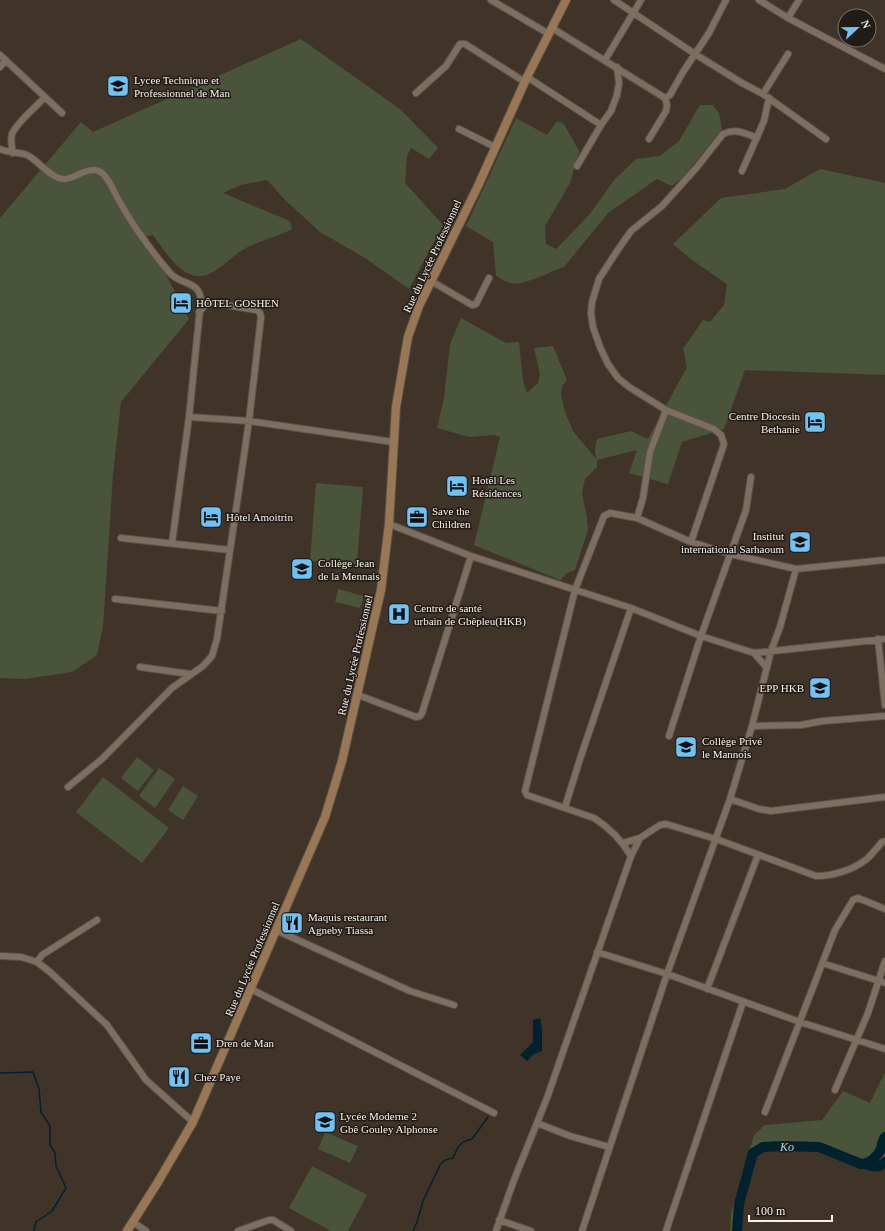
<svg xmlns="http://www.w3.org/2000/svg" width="885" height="1231" font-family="'Times New Roman',serif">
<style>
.green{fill:#4a543b}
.water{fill:#00212d}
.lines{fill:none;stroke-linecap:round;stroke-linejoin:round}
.stream{stroke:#00212d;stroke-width:1.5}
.river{stroke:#00212d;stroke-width:10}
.street-casing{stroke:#5d5248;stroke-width:8}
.secondary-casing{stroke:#5d5248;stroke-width:10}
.street{stroke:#7c6e61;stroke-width:6}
.secondary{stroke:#997754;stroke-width:8}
.labels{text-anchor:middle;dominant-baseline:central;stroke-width:3;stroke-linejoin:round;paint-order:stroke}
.poi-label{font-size:11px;fill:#f8f0e9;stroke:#221c17;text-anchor:start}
.street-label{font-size:11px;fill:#f8f0e9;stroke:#221c17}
.water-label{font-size:12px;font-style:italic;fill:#94d6ef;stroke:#221c17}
</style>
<rect width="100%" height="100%" fill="#403428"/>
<path class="green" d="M301,39L400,109L438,148L429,159L411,148L407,156L405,183L443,225L409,289L365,258L320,232L285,200L267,180L241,185L223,193L290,221L292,229C277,237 258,241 244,249C232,256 221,269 209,274C184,285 165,251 153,235L146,236L189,319L121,402L113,475L103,627L97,655L72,672L25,679L0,678V218L81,122L93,132Z
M700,105H713L719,113L722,129L683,177L672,186L657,179L608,213L564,267C550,271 523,287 510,283C505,282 500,278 496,276L493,242L466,226L516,118L547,135L557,121L564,124L579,151L570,183L545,226L546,244L556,249L589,215L615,179L636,159L660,156L679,141Z
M820,169L885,183V375L745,370L724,429L682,442L668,484L629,473L637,450L597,460V467L585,479L582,493L587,518L588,530L575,570L567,573L560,580L474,545L500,437L493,435L469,437L437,428L444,398L450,344L461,318L506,343L519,342L523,381L527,393L538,383L540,374L534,348L553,346L567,380L562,386L561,394L565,412L573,431L596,459L595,448L597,439L631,431L648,439L687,367L683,349L703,320L710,322L724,305L727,284L692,260L673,244L721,198L785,189Z
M316,483L363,487L357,564L310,561Z
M338,589L364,596L360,608L335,602Z
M137,757L154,770L138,791L121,778Z
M159,768L175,779L155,808L139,796Z
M103,777L169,828L142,863L76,812Z
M183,786L198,796L183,820L168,810Z
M885,1072V1162C874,1176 834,1150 819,1147C810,1145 772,1145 763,1147C760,1148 756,1151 753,1153L739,1204L737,1231H730L731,1213L754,1135L765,1125L822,1120L843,1091L870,1103Z
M325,1132L358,1146L350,1163L318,1149Z
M312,1166L367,1195L348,1231H331L289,1208Z"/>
<path class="water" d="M540,1018L542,1030V1051L534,1054L527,1061L520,1055L533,1042V1020Z"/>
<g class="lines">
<path class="stream" d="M0,1073L33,1072L39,1089L41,1112L50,1126V1145L55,1153L56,1166L66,1188L52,1211L36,1222L34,1231
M413,1231L417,1222L423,1201L440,1165L445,1160L453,1158L458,1147L463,1142L472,1139L488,1117"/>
<path class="river" d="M865,1164C872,1167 879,1169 885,1162
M737,1231L739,1204L753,1153L763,1147L784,1146L819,1147L861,1164C869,1164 878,1156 881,1149C882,1144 882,1141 885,1137"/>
<g class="street-casing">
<path id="street" d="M491,0L549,34
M614,0L695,54L742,83L763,94L826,139
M759,0L788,18L885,69
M788,18L799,0
M552,28L665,98L667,105L666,111L649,139
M0,55L62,113
M605,60L641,0
M0,67L6,60
M527,77L601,125
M416,93L446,66L460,44H465L525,82
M763,94L788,54
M665,98L670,95L683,72L709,33L726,0
M459,129L495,147
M0,149C8,153 19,152 27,155C39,161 48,176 62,179C72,181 87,166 99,171C107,175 111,186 115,193C128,219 151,251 170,273C180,285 198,280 201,299L189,417L172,543
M13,153C12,147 10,140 12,134C17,122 36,107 45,97
M577,166L601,125L611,111L617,95L619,83L617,67
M742,171L764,121L769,98
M431,281L472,305L476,304L489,278
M666,410L714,429L721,435L724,444L691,542
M189,417L249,421L393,442
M637,518L643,498L650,452L666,410L629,387L618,378L608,364L600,347L593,327L591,314L592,302L599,279L617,251L631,231L662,206L697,167L723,134C737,128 744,133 757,138
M389,524L471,556L631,608L701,636L754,653L885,639
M121,538L230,550
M115,599L222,611
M878,639L885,705
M754,653L767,668
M140,667L190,674
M358,695L416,717L420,716L422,713L471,556
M752,726L801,725L823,721L885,716
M669,736L701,636L746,510L751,477
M68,787L102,759L172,688L203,666L212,656L217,639L249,421L261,317L260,313L257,310L214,303H207L199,312
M730,799L759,809L771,811L885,797
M565,807L580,759L631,608
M623,843L640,838
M631,856C622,841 610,828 594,818L527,795L525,791L575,590L604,516L610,513L637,518L691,542L730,554L796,569L885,560
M275,932H280L410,991L454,1005
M597,952L667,974L800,1022L885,1049
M0,956L21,957L37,962L50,972L107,1025L146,1080L193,1122
M37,962L42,955L97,920
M822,963L885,983
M251,989L494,1113
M707,989L758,855
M835,1090L868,1013L885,961
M765,1112L835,930L853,900L858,898L885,909
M537,1123L570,1136L609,1147
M499,1220L531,1231
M133,1222L146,1231
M238,1231L269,1220H273L291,1231
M496,1231L514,1180L547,1098L631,856L640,838L660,825L666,824L716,839L816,876C833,876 853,870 867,859C872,854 877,848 882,842L885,841
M582,1231L667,974L730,799L752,726L771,651L780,627L796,569
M666,1231L743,1002"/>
</g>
<g class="secondary-casing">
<path id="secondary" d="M127,1231L158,1182L193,1122L325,817L342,761L381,590L389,524L396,407L408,337L419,306L478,186L527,77L566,0"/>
</g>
<use href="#street" class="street"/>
<use href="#secondary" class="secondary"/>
</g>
<defs>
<g id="school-square" transform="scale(1.15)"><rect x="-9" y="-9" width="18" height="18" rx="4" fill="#70c1f4" stroke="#221c17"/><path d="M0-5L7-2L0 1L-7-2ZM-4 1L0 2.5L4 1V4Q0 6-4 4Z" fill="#111"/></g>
<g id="hotel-square" transform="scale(1.15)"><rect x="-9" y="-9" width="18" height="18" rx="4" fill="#70c1f4" stroke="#221c17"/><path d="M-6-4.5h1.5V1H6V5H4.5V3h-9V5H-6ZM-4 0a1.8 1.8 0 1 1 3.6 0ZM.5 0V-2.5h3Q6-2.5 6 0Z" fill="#111"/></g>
<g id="office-square" transform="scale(1.15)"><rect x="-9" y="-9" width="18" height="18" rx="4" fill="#70c1f4" stroke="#221c17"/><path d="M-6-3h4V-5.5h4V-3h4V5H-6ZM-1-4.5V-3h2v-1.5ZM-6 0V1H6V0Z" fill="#111"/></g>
<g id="hospital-square" transform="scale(1.15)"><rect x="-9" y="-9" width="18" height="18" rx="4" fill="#70c1f4" stroke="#221c17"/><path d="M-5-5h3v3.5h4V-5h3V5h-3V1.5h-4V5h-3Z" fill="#111"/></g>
<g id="restaurant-square" transform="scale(1.15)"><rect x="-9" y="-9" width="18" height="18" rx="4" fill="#70c1f4" stroke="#221c17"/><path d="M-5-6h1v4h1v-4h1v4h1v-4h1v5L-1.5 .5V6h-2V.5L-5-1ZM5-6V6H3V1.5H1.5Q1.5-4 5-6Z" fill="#111"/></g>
</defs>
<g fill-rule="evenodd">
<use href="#school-square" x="118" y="86"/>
<use href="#hotel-square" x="181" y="303"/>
<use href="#hotel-square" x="815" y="422"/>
<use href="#hotel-square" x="457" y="486"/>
<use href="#hotel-square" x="211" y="517"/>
<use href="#office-square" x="417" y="517"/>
<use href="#school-square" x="800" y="542"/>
<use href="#school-square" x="302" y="569"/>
<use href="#hospital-square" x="399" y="614"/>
<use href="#school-square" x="820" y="688"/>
<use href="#school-square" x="686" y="747"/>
<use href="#restaurant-square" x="292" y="923"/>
<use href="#office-square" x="201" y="1043"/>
<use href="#restaurant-square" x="179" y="1077"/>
<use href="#school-square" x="325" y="1122"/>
</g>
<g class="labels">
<g class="poi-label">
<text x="134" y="80">Lycee Technique et<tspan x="134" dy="13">Professionnel de Man</tspan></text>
<text x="196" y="303">HÔTEL GOSHEN</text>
<text x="800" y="416" text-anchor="end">Centre Diocesin<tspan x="800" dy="13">Bethanie</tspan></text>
<text x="472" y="480">Hotêl Les<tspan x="472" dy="13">Résidences</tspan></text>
<text x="432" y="511">Save the<tspan x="432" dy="13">Children</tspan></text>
<text x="226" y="517">Hôtel Amoitrin</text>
<text x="784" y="536" text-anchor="end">Institut<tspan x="784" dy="13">international Sarhaoum</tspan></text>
<text x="318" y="563">Collège Jean<tspan x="318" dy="13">de la Mennais</tspan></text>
<text x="414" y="608">Centre de santé<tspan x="414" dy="13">urbain de Gbêpleu(HKB)</tspan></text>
<text x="804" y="688" text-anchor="end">EPP HKB</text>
<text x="702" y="741">Collège Privé<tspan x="702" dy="13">le Mannois</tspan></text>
<text x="308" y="917">Maquis restaurant<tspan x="308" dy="13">Agneby Tiassa</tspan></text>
<text x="216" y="1043">Dren de Man</text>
<text x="194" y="1077">Chez Paye</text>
<text x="340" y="1116">Lycée Moderne 2<tspan x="340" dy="13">Gbê Gouley Alphonse</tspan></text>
</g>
<g class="street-label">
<text transform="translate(432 256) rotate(-65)">Rue du Lycée Professionnel</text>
<text transform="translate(355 655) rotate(-77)">Rue du Lycée Professionnel</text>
<text transform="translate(252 959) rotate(-67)">Rue du Lycée Professionnel</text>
</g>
<g class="water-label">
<text x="787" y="1147">Ko</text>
</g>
</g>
<g transform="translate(857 28) rotate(68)"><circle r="19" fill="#221c17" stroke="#78716b"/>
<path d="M0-3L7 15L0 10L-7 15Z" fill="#70c1f4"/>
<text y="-6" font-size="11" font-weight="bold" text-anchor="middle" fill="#f8f0e9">N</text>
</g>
<path d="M749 1215v6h83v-6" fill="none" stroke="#f8f0e9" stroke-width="2"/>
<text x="755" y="1215" font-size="12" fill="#f8f0e9" stroke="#221c17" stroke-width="3" paint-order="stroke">100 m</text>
</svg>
